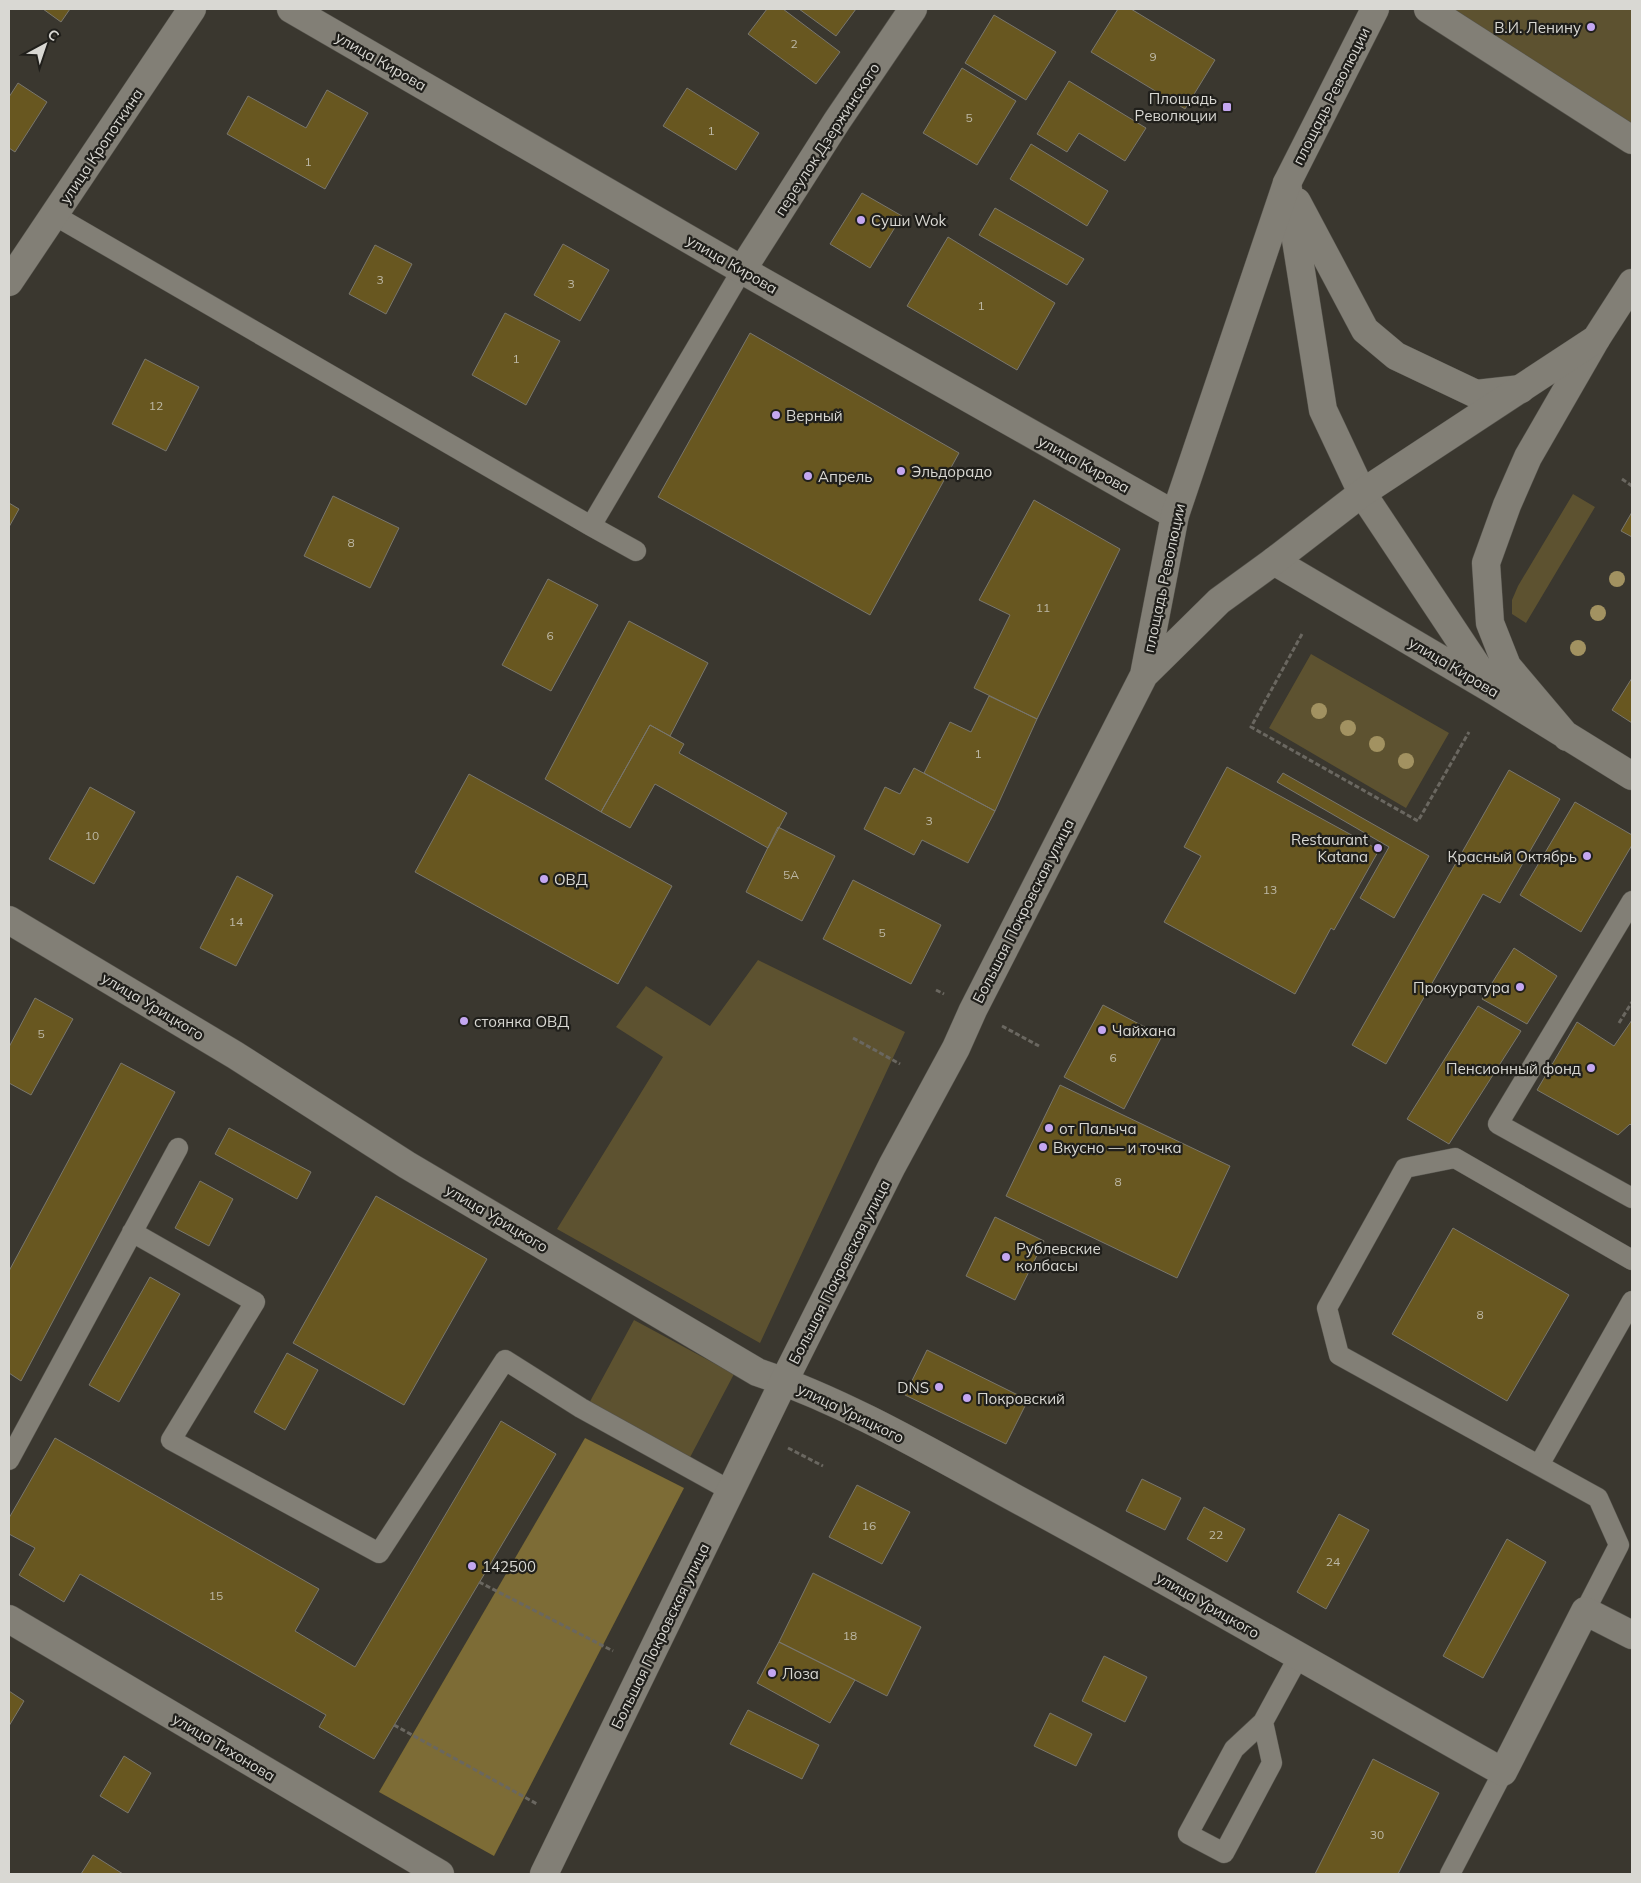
<svg xmlns="http://www.w3.org/2000/svg" width="1641" height="1883" font-family="Mulish,sans-serif">
<style>
.green{fill:#5d5230}
.forest{fill:#7d6c36}
.building{fill:#685720;stroke:#79766d}
.lines{fill:none;stroke-linecap:round;stroke-linejoin:round}
.service-casing{stroke:#55534c;stroke-width:21}
.minor-casing{stroke:#55534c;stroke-width:29}
.tertiary-casing{stroke:#55534c;stroke-width:29}
.secondary-casing{stroke:#55534c;stroke-width:29}
.path{stroke:#6a6760;stroke-width:3;stroke-dasharray:5 2.5;stroke-linecap:butt}
.service{stroke:#827f76;stroke-width:20}
.minor{stroke:#827f76;stroke-width:28}
.tertiary{stroke:#827f76;stroke-width:28}
.secondary{stroke:#827f76;stroke-width:28}
.tree{fill:#a29261}
.poi-dot{fill:#c4a7f1;stroke:#201f1b;stroke-width:2}
.labels{text-anchor:middle;dominant-baseline:central;stroke-width:4.5;stroke-linejoin:round;paint-order:stroke}
.number-label{font-size:12px;fill:#bdb8a6}
.poi-label{font-size:15px;fill:#d9d8d3;stroke:#201f1b;text-anchor:start}
.street-label{font-size:15px;fill:#d9d8d3;stroke:#201f1b}
</style>
<rect width="100%" height="100%" fill="#3a372f"/>
<path class="green" d="M1434,9H1632V136Z
M1573,494L1595,507L1526,623L1512,614V600L1518,586Z
M1311,654L1449,733L1406,808L1269,728Z
M758,960L905,1032L760,1343L557,1229L663,1057L616,1027L646,986L710,1026Z
M634,1320L734,1374L687,1463L587,1407Z"/>
<path class="forest" d="M585,1438L684,1488L494,1856L379,1792Z"/>
<path class="building" d="M43,9H70L61,22Z
M767,9H783L840,52L816,84L748,34Z
M799,9H856L836,36Z
M1118,9H1131L1215,60L1185,109L1091,52Z
M994,15L1056,52L1026,100L965,63Z
M962,68L1016,101L977,165L923,133Z
M1069,81L1146,128L1125,161L1079,133L1067,152L1037,134Z
M18,83L47,102L15,152L9,148V97Z
M687,88L759,133L736,170L663,126Z
M327,90L368,113L325,189L227,134L248,96L306,128Z
M1031,144L1108,191L1087,226L1010,179Z
M862,193L902,216L870,268L830,244Z
M995,208L1084,259L1067,285L979,235Z
M948,237L1055,303L1017,370L907,306Z
M563,244L609,270L580,321L534,295Z
M375,245L412,264L386,314L349,294Z
M505,313L560,341L526,405L472,375Z
M750,333L959,453L870,615L658,497Z
M145,359L199,387L166,451L112,424Z
M333,496L399,528L370,588L304,556Z
M1034,500L1120,549L1037,719L974,688L1010,615L979,600Z
M9,503L19,509L9,527Z
M1632,512V537L1621,531Z
M548,579L598,605L551,691L502,665Z
M629,621L708,663L670,736L650,725L601,812L545,779Z
M1632,678V723L1612,710Z
M989,696L1037,719L995,811L924,773L950,722L971,732Z
M650,725L684,744L679,753L787,813L768,848L655,784L630,828L601,812Z
M1227,767L1379,850L1334,930L1331,928L1295,994L1164,922L1201,856L1184,847Z
M914,768L995,811L968,863L922,840L914,855L864,829L885,787L900,794Z
M1509,770L1560,799L1500,903L1483,894L1386,1064L1352,1045Z
M1283,773L1429,856L1394,918L1360,898L1389,847L1277,782Z
M469,774L672,886L618,984L415,872Z
M90,787L135,812L94,884L49,859Z
M1575,802L1632,835V845L1581,932L1520,895Z
M778,827L835,856L802,921L746,892Z
M237,876L273,895L236,966L200,948Z
M853,880L941,925L911,984L823,939Z
M1514,948L1557,976L1527,1024L1482,999Z
M35,998L73,1019L31,1095L9,1083V1047Z
M1103,1005L1162,1036L1124,1109L1064,1077Z
M1478,1006L1521,1031L1449,1144L1407,1119Z
M1632,1020V1126L1630,1124L1618,1135L1537,1090L1577,1022L1614,1046Z
M121,1063L175,1092L21,1381L9,1373V1271Z
M1060,1085L1230,1166L1177,1278L1006,1196Z
M229,1128L311,1172L297,1199L215,1154Z
M200,1181L233,1199L209,1246L175,1228Z
M376,1196L487,1259L404,1405L293,1343Z
M995,1217L1044,1241L1015,1300L966,1276Z
M1453,1228L1569,1295L1507,1401L1392,1334Z
M150,1277L180,1294L119,1402L89,1385Z
M927,1350L1028,1400L1006,1444L905,1395Z
M287,1353L318,1370L285,1430L254,1412Z
M501,1421L556,1454L374,1759L319,1727L326,1715L80,1574L64,1602L19,1575L35,1548L9,1534V1518L55,1438L319,1589L295,1631L355,1667Z
M1142,1479L1181,1498L1165,1530L1126,1511Z
M857,1485L910,1512L882,1564L829,1537Z
M1204,1507L1245,1529L1227,1562L1187,1539Z
M1339,1514L1369,1530L1326,1609L1297,1592Z
M1507,1539L1546,1562L1483,1678L1443,1656Z
M813,1573L921,1627L887,1696L779,1642Z
M779,1642L855,1680L830,1723L757,1683Z
M1104,1656L1147,1677L1125,1722L1082,1701Z
M9,1691L24,1701L9,1726Z
M748,1710L819,1745L802,1779L730,1744Z
M1050,1713L1092,1734L1076,1766L1034,1746Z
M124,1756L151,1773L128,1813L100,1796Z
M1373,1759L1439,1793L1398,1874H1315Z
M93,1855L123,1874H81Z"/>
<g class="lines">
<g class="service-casing">
<path id="service" d="M54,215L591,526L636,551
M591,526L742,270
M1632,901L1498,1124L1632,1198
M132,1232L255,1302L171,1440L379,1553L505,1360L581,1408L731,1491
M9,1460L178,1148
M1539,1465L1632,1301
M1585,1611L1619,1545L1598,1498L1339,1355L1327,1308L1405,1168L1455,1158L1632,1260
M1263,1722L1272,1763L1224,1853L1188,1834L1234,1749L1263,1722L1299,1656
M1450,1874L1503,1772"/>
</g>
<g class="minor-casing">
<path id="minor" d="M291,9L742,270L1175,515
M742,270L837,121L913,9
M9,920L235,1055L407,1165L757,1372C851,1404 937,1456 1024,1503C1185,1590 1343,1682 1503,1772L1585,1611L1632,1635
M9,1619L440,1874"/>
</g>
<g class="tertiary-casing">
<path id="tertiary" d="M1428,9L1632,140
M1287,183L1323,410L1362,493L1493,690
M1297,202L1365,330L1396,356L1476,394L1521,389
M9,282L192,9
M1274,561L1493,690L1632,776
M1567,737L1507,666L1490,623L1486,563L1507,505L1528,457L1596,339"/>
</g>
<g class="secondary-casing">
<path id="secondary" d="M1144,675L1219,601L1274,561L1362,493L1596,339L1632,283
M544,1874L784,1381L892,1166L956,1048L973,1010L1144,675L1175,515L1287,183L1375,9"/>
</g>
<path class="path" d="M1622,479L1632,486
M1302,634L1251,727L1418,821L1469,732
M936,990L944,994
M1619,1023L1632,1002
M1002,1026L1039,1046
M853,1038L900,1064
M788,1448L823,1466
M479,1582L613,1651
M394,1725L537,1804"/>
<use href="#service" class="service"/>
<use href="#minor" class="minor"/>
<use href="#tertiary" class="tertiary"/>
<use href="#secondary" class="secondary"/>
</g>
<g class="tree">
<circle cx="1617" cy="579" r="8"/>
<circle cx="1598" cy="613" r="8"/>
<circle cx="1578" cy="648" r="8"/>
<circle cx="1319" cy="711" r="8"/>
<circle cx="1348" cy="728" r="8"/>
<circle cx="1377" cy="744" r="8"/>
<circle cx="1406" cy="761" r="8"/>
</g>
<g class="poi-dot">
<circle cx="1591" cy="27" r="5"/>
<rect x="1222" y="102" width="10" height="10" rx="2.5"/>
<circle cx="861" cy="220" r="5"/>
<circle cx="776" cy="415" r="5"/>
<circle cx="901" cy="471" r="5"/>
<circle cx="808" cy="476" r="5"/>
<circle cx="1378" cy="848" r="5"/>
<circle cx="1587" cy="856" r="5"/>
<circle cx="544" cy="879" r="5"/>
<circle cx="1520" cy="987" r="5"/>
<circle cx="464" cy="1021" r="5"/>
<circle cx="1102" cy="1030" r="5"/>
<circle cx="1591" cy="1068" r="5"/>
<circle cx="1049" cy="1128" r="5"/>
<circle cx="1043" cy="1147" r="5"/>
<circle cx="1006" cy="1257" r="5"/>
<circle cx="939" cy="1387" r="5"/>
<circle cx="967" cy="1398" r="5"/>
<circle cx="472" cy="1566" r="5"/>
<circle cx="772" cy="1673" r="5"/>
</g>
<g class="labels">
<g class="number-label">
<text x="794" y="43">2</text>
<text x="1153" y="56">9</text>
<text x="969" y="117">5</text>
<text x="711" y="130">1</text>
<text x="308" y="161">1</text>
<text x="380" y="279">3</text>
<text x="571" y="283">3</text>
<text x="981" y="305">1</text>
<text x="516" y="358">1</text>
<text x="156" y="405">12</text>
<text x="351" y="542">8</text>
<text x="1043" y="607">11</text>
<text x="550" y="635">6</text>
<text x="978" y="753">1</text>
<text x="929" y="820">3</text>
<text x="92" y="835">10</text>
<text x="791" y="874">5А</text>
<text x="1270" y="889">13</text>
<text x="236" y="921">14</text>
<text x="882" y="932">5</text>
<text x="41" y="1033">5</text>
<text x="1113" y="1057">6</text>
<text x="1118" y="1181">8</text>
<text x="1480" y="1314">8</text>
<text x="869" y="1525">16</text>
<text x="1216" y="1534">22</text>
<text x="1333" y="1561">24</text>
<text x="216" y="1595">15</text>
<text x="850" y="1635">18</text>
<text x="1377" y="1834">30</text>
</g>
<g class="poi-label">
<text x="1581" y="27" text-anchor="end">В.И. Ленину</text>
<text x="1217" y="98" text-anchor="end">Площадь<tspan x="1217" dy="17">Революции</tspan></text>
<text x="871" y="220">Суши Wok</text>
<text x="786" y="415">Верный</text>
<text x="911" y="471">Эльдорадо</text>
<text x="818" y="476">Апрель</text>
<text x="1368" y="839" text-anchor="end">Restaurant<tspan x="1368" dy="17">Katana</tspan></text>
<text x="1577" y="856" text-anchor="end">Красный Октябрь</text>
<text x="554" y="879">ОВД</text>
<text x="1510" y="987" text-anchor="end">Прокуратура</text>
<text x="474" y="1021">стоянка ОВД</text>
<text x="1112" y="1030">Чайхана</text>
<text x="1581" y="1068" text-anchor="end">Пенсионный фонд</text>
<text x="1059" y="1128">от Палыча</text>
<text x="1053" y="1147">Вкусно — и точка</text>
<text x="1016" y="1248">Рублевские<tspan x="1016" dy="17">колбасы</tspan></text>
<text x="929" y="1387" text-anchor="end">DNS</text>
<text x="977" y="1398">Покровский</text>
<text x="482" y="1566">142500</text>
<text x="782" y="1673">Лоза</text>
</g>
<g class="street-label">
<text transform="translate(381 61) rotate(30)">улица Кирова</text>
<text transform="translate(1331 96) rotate(-63)">площадь Революции</text>
<text transform="translate(827 139) rotate(-57)">переулок Дзержинского</text>
<text transform="translate(101 146) rotate(-56)">улица Кропоткина</text>
<text transform="translate(732 264) rotate(30)">улица Кирова</text>
<text transform="translate(1084 464) rotate(29)">улица Кирова</text>
<text transform="translate(1164 578) rotate(-78)">площадь Революции</text>
<text transform="translate(1454 667) rotate(31)">улица Кирова</text>
<text transform="translate(1023 911) rotate(-63)">Большая Покровская улица</text>
<text transform="translate(153 1006) rotate(31)">улица Урицкого</text>
<text transform="translate(497 1218) rotate(31)">улица Урицкого</text>
<text transform="translate(839 1272) rotate(-63)">Большая Покровская улица</text>
<text transform="translate(851 1413) rotate(26)">улица Урицкого</text>
<text transform="translate(1208 1605) rotate(30)">улица Урицкого</text>
<text transform="translate(660 1636) rotate(-64)">Большая Покровская улица</text>
<text transform="translate(224 1747) rotate(31)">улица Тихонова</text>
</g>
</g>
<rect width="1641" height="1883" fill="none" stroke="#d9d8d3" stroke-width="20"/>
<g transform="translate(45 45) rotate(40)" stroke="#201f1b" stroke-width="4" paint-order="stroke">
<path d="M0-4L9 19L0 12L-9 19Z" fill="#d9d8d3"/>
<text y="-8" font-size="14" font-weight="bold" text-anchor="middle" fill="#d9d8d3">С</text>
</g>
</svg>
